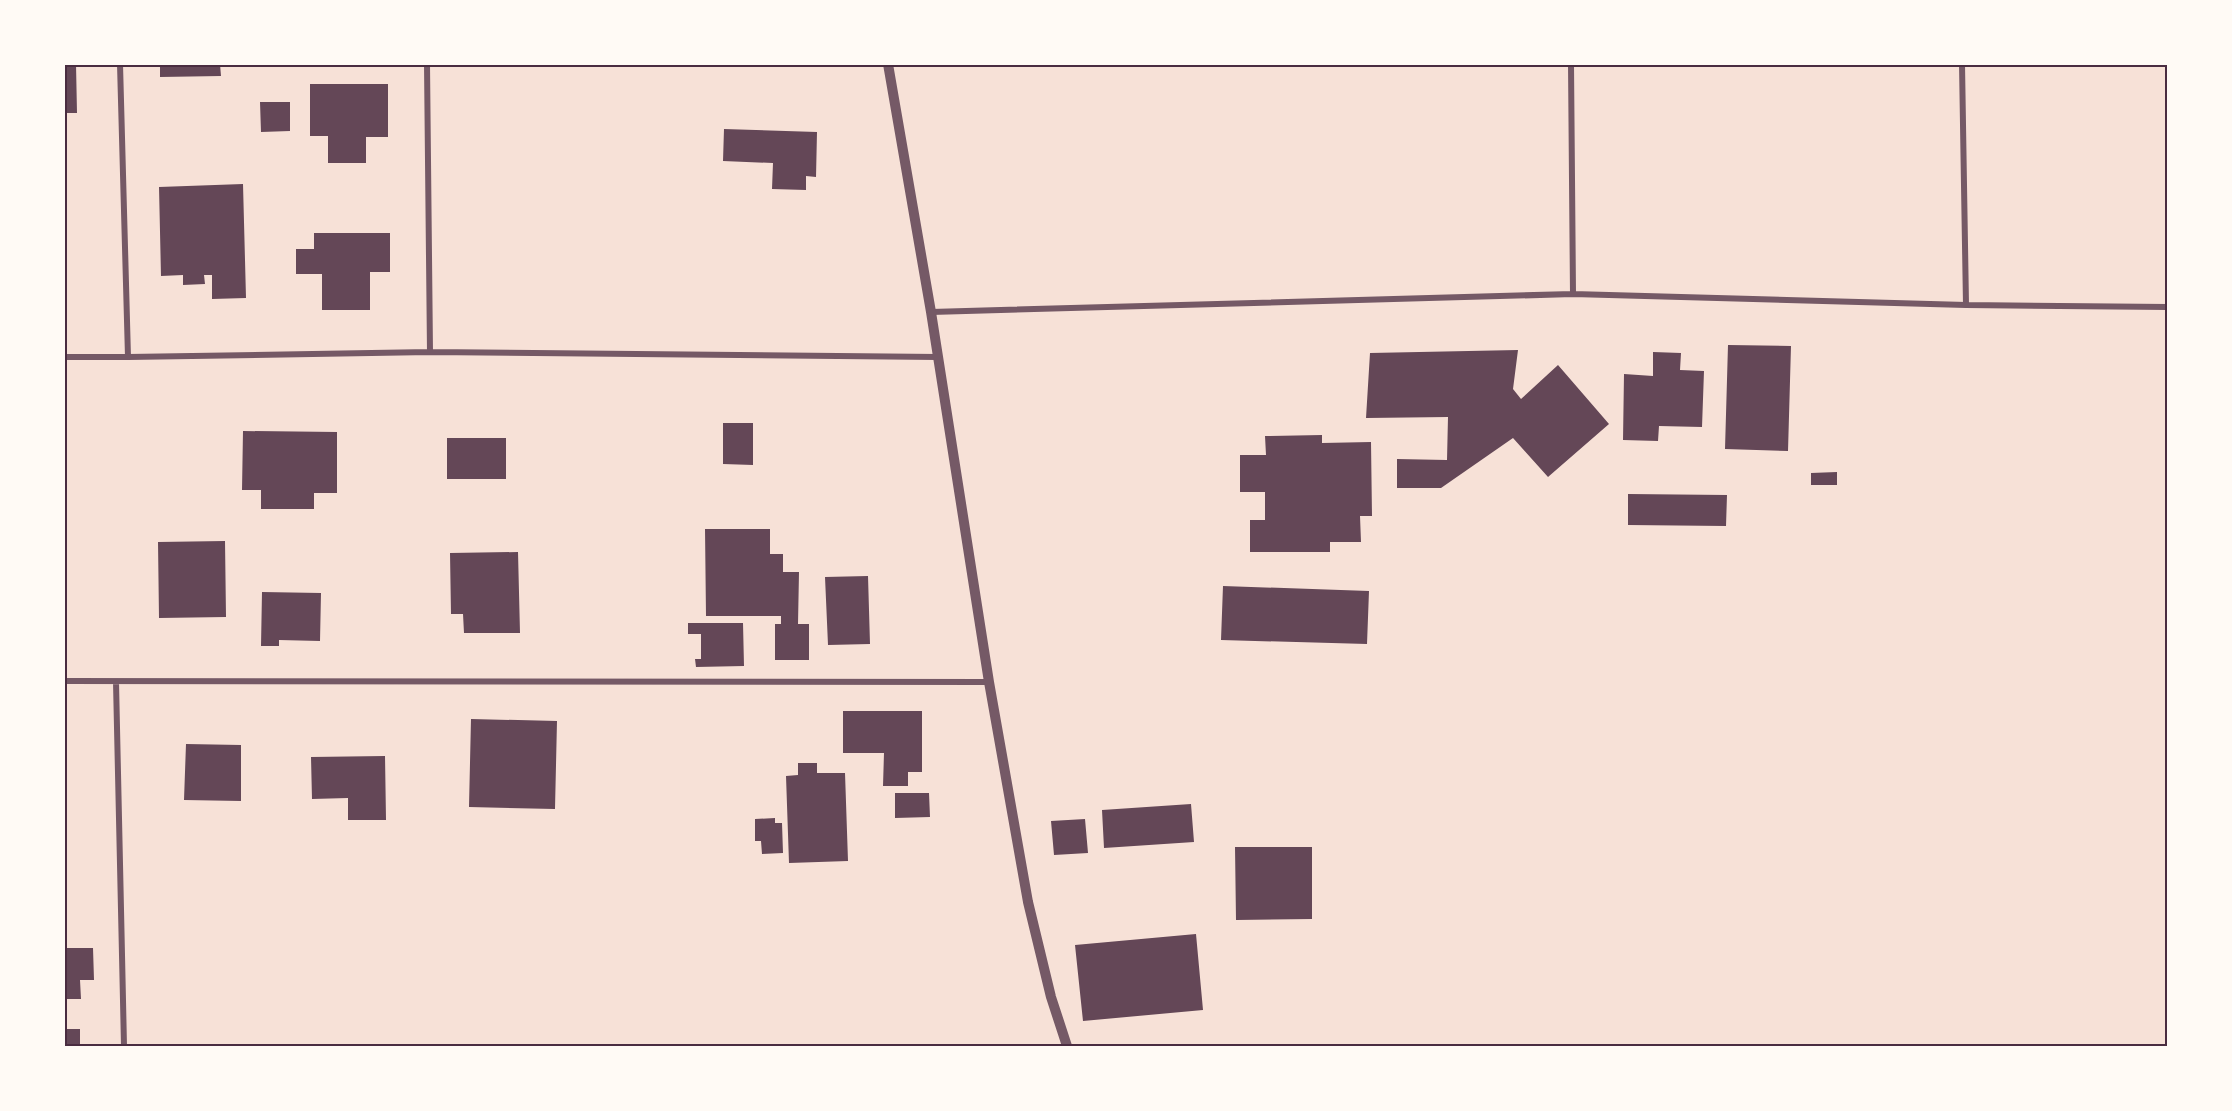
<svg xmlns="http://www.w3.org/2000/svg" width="2232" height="1111" font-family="'Noto Sans',sans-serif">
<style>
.building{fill:#644757}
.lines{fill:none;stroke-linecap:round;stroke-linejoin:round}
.minor{stroke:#755966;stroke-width:6}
.tertiary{stroke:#755966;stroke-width:10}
.neatline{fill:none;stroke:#4a2c40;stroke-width:2}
</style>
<rect width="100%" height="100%" fill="#f7e1d7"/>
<path class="building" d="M64,64H76L77,113H64Z
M160,64H220L221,76L160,77Z
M310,84H388V137H366V163H328V136H310Z
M260,102H290V131L261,132Z
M724,129L817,132L816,177L806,176V190L772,189L773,163L723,161Z
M243,184L246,298L212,299V275H204L205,284L183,285V275L161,276L159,187Z
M314,233H390V272H370V310H322V274H296V249H314Z
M1728,345L1791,346L1788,451L1725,449Z
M1518,350L1513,389L1521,399L1558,365L1609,424L1548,477L1513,438L1441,488H1397V459L1447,460L1448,417L1366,418L1370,353Z
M1653,352L1681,353L1680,370L1704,371L1702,427L1659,426L1658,441L1623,440L1624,374L1653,376Z
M723,423H753V465L723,464Z
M243,431L337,432V493H314V509H261V490H242Z
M1322,435V443L1371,442L1372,516H1360L1361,542H1330V552H1250V520H1265V492H1240V455H1266L1265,436Z
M447,438H506V479H447Z
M1837,472V485H1811V473Z
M1628,494L1727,495L1726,526L1628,525Z
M705,529H770V554H783V572H799L798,624H809V660H775V624H781V616H706Z
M225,541L226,617L159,618L158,542Z
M518,552L520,633H464L463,614H451L450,553Z
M868,576L870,644L828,645L825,577Z
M1223,586L1369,591L1367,644L1221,640Z
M262,592L321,593L320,641L279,640V646H261Z
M688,623H743L744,666L696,667L695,659H701V634H688Z
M843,711H922V772H908V786H883L884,753H843Z
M471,719L557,721L555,809L469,807Z
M186,744L241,745V801L184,800Z
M385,756L386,820H348V798L312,799L311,757Z
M798,763H817V773H845L848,861L789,863L786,776L798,775Z
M895,793H929L930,817L895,818Z
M1191,804L1194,842L1104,848L1102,810Z
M775,818V823H782L783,853L762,854L761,841H755V819Z
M1085,819L1088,853L1054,855L1051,821Z
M1235,847H1312V919L1236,920Z
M1196,934L1203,1010L1083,1021L1075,945Z
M64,948H93L94,980H80L81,999H64Z
M64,1029H80V1046H64Z"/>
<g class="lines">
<path class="minor" d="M120,64L128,357
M427,64L430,352
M1571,64L1573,294
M1962,64L1966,305
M931,312L1573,294L1966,305L2168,307
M64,357H128L430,352L938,357
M64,681L989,682
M116,682L124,1046"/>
<path class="tertiary" d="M888,64L931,312L989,682L1028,902L1051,997L1067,1046"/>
</g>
<rect width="2232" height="1111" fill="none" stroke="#fffaf5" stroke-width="132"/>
<rect x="66" y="66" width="2100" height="979" class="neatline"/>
</svg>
